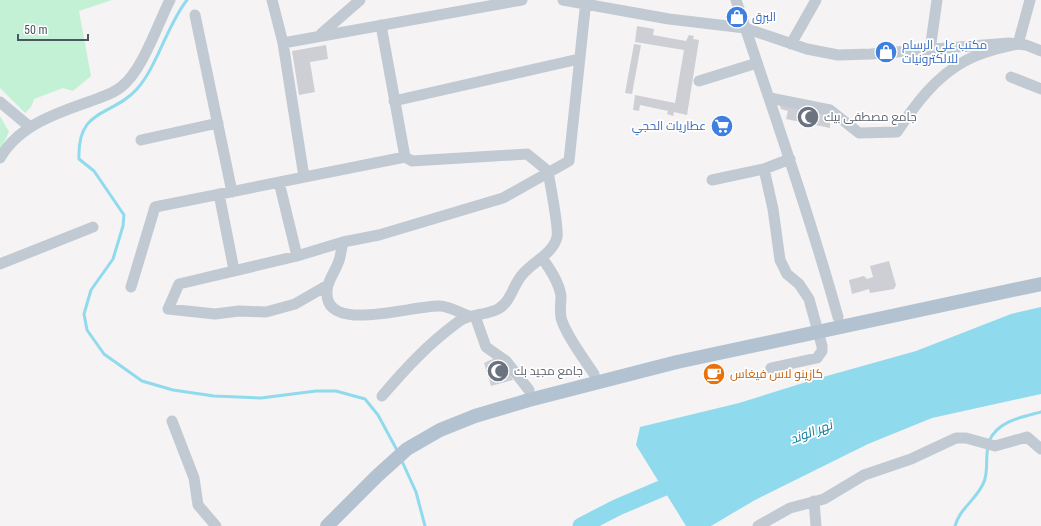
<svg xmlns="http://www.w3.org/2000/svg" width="1041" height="526" font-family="'Roboto Condensed',Cairo,sans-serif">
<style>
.green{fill:#c3f1d5}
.water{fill:#90daee}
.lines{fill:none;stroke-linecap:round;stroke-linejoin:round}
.stream{stroke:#90daee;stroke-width:3}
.river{stroke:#90daee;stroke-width:17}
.building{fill:#cdcfd5}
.minor{stroke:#c1cad2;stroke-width:11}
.major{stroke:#b3c2d1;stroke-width:14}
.labels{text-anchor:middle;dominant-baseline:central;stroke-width:3.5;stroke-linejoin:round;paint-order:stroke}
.shop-label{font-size:12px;fill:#366cbe;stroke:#fff;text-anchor:start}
.worship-label{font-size:12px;fill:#5b616d;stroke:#fff;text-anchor:start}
.food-label{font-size:12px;fill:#c56008;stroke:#fff;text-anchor:start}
.water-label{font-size:13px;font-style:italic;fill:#0c7c9b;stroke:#fff}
</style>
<rect width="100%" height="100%" fill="#f5f3f3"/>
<path class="green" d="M0,0H112L79,11L91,76L73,91L63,88L34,99L31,107L25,113L0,88Z
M0,116L9,132L0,151Z"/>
<path class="water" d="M1041,307V394L932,418L868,444L755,500L711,526H686L636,445L640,427L739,403L816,379L916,351L1011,314Z"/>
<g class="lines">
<path class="stream" d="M187,0C167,25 158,65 137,89C112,117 77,107 79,159L94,171L124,215L123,226L113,259L91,290L84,314L87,330L104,354L142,381L173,390L214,396L261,398L316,391H336L365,399L378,415L398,452
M989,441C998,421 1022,417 1041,412
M401,459L416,492L425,526
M955,526C960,508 975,501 983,484C989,473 985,459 988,447"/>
<path class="river" d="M581,526L618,507L684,479"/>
</g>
<path class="building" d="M637,26L654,29L653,35L686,41L689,35L694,36L693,39L699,40L687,115L674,112L673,116L667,114L668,111L640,105L639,111L633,110L635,95L675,103L684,50L635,42Z
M634,44L641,45L632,94L625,93Z
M326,45L328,59L310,62L315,92L299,95L292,51Z
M779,103L830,115V128L786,119L788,111L781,109Z
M889,261L896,285L894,289L870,293L869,289L852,294L849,280L864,276L867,279L873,277L870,266Z
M497,357L504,362L513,380L491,386L484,363Z"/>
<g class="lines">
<path class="minor" d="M272,0L283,43L304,177
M563,0L669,19L745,28L807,49L838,55L871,54L1009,43L1026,45L1041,51
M736,0C771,105 808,210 838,317
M195,15L232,192
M381,25L405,157
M321,34L360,0
M283,43L522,0
M791,44L816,0
M930,50L937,0
M1011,77L1041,89
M699,81L757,63
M770,98L830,110L859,133L897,132C915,105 935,77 965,61C981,52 1000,48 1018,44L1030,0
M394,101L579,59
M0,102L30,127
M141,140L218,123
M0,158C19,125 57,113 91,101C101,97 113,94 121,87C142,72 158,23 170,0
M764,169L773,209L780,260L787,274L799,284L809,299L822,346V351L817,358L771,368
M712,180L764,169L790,159
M279,182L297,256
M219,194L234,270
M343,242C341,249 341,257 338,263C335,272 327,281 327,291C324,336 416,304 440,306C449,306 460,313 469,316
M542,258C550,269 559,282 561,296C561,304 559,313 562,321C569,340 583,357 594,374
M0,264L93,227
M328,285L295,304L266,312L239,311L215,314L168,309L179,284L297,256L343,242L379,235L503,198L569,161L586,0
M131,287L155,207L405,157L412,161L527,154L548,171C550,185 559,227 557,237C553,254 532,262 522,275C513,285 511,302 498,309C485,316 470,313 458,322C428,344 406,368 382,396
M475,316L486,347L506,361L529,390
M172,421L194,478L198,505L216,526
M814,501L816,526
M758,526L790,508L824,499L864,475L911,459L956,438H966L995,446L1027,437L1041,449"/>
<path class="major" d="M327,526L377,476L407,449L440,430L475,416L529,400L677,362L1041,284"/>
</g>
<defs>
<g id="shop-disc" transform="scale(1.15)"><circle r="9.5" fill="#3f7fe0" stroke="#fff"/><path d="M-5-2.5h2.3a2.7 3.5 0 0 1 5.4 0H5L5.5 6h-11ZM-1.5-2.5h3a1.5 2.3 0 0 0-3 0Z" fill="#fff"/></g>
<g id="mosque-disc" transform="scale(1.15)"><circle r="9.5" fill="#6b7280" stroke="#fff"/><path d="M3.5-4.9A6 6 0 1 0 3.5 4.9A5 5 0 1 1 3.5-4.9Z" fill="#fff"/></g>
<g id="supermarket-disc" transform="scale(1.15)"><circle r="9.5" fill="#3f7fe0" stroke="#fff"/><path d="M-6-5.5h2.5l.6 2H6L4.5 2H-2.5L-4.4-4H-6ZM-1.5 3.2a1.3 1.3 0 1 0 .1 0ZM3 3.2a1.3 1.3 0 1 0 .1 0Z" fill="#fff"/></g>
<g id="cafe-disc" transform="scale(1.15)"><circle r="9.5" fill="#e8710a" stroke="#fff"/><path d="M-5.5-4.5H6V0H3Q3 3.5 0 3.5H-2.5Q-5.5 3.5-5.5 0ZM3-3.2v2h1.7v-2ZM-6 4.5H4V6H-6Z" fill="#fff"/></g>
</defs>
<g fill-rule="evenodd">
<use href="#shop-disc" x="737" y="17"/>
<use href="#shop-disc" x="886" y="52"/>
<use href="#mosque-disc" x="808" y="117"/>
<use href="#supermarket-disc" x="722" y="126"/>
<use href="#mosque-disc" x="498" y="371"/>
<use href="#cafe-disc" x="714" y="374"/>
</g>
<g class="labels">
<g class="shop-label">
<text x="752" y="17">البرق</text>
<text x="902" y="45">مكتب علي الرسام<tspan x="902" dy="14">للالكترونيات</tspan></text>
<text x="706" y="126" text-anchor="end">عطاريات الحجي</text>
</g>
<g class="worship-label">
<text x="824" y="117">جامع مصطفى بيك</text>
<text x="514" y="371">جامع مجيد بك</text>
</g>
<g class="food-label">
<text x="730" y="374">كازينو لاس فيغاس</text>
</g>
<g class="water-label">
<text transform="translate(811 432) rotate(-21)">نهر الوند</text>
</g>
</g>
<path d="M18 34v6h70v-6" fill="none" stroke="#4a5661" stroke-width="2"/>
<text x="24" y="34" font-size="12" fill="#4a5661" stroke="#ffffff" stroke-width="3" paint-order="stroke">50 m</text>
</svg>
